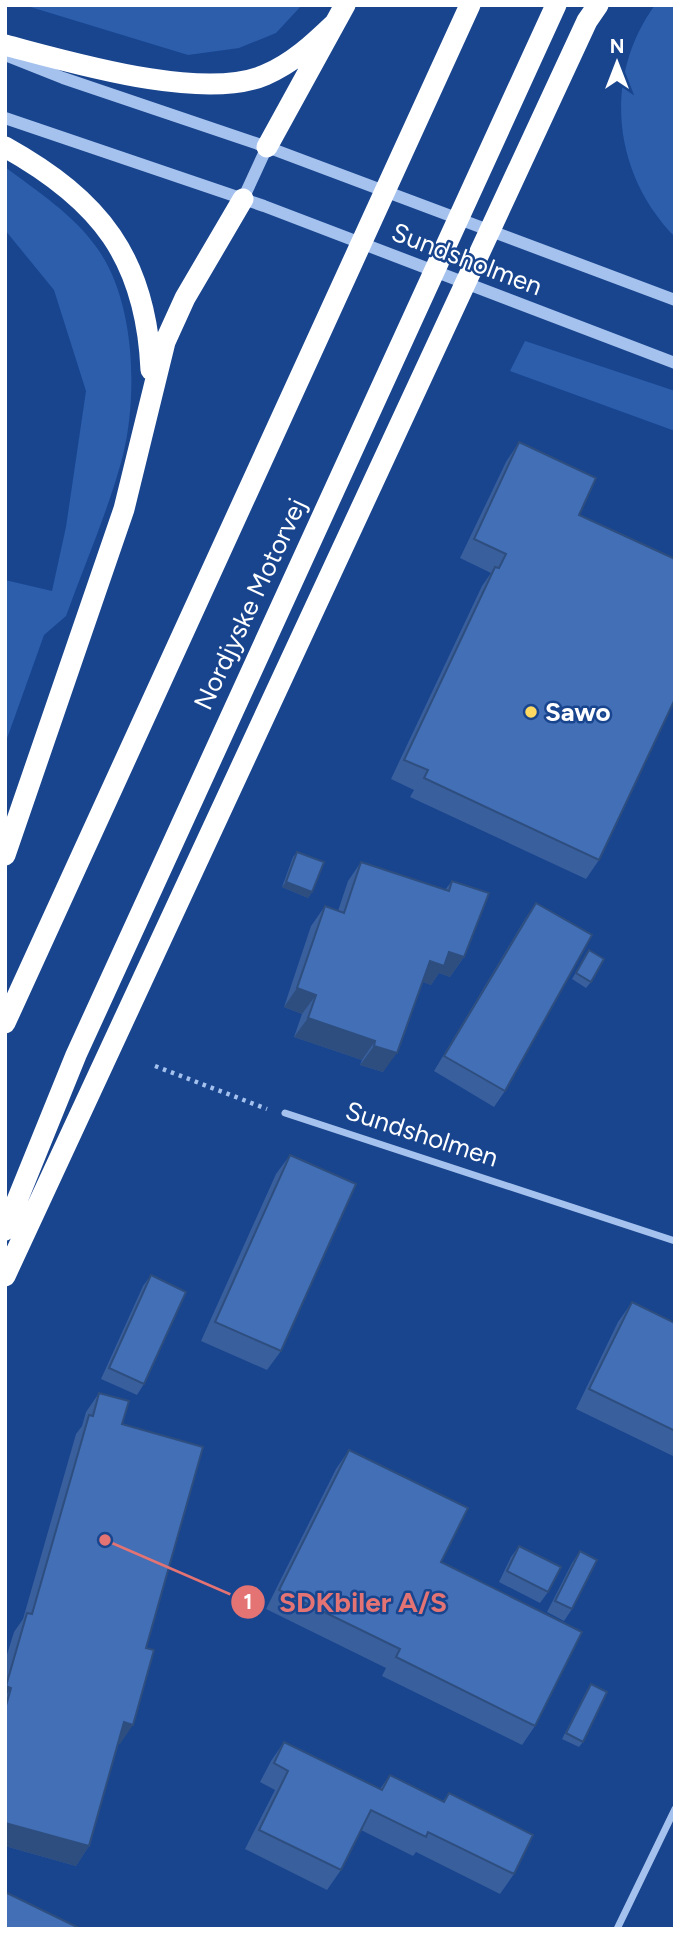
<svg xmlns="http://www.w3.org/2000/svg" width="680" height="1934" font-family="Figtree,sans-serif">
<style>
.green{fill:#2c5eac}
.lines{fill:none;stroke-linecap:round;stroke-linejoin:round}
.path{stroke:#a5c2ee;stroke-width:4.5;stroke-dasharray:3.5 5;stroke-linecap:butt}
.minor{stroke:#a5c2ee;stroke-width:7}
.tertiary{stroke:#a5c2ee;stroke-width:12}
.motorway{stroke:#fff;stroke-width:21}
.wall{fill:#395f9d}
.shaded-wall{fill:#2e4e7f}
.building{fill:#426fb6;stroke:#2e4e7f;stroke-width:2}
.poi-dot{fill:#ffda63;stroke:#19458e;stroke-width:2.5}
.labels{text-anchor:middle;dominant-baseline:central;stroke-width:5;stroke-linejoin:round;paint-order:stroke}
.street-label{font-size:26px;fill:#fff;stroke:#19458e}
.poi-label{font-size:26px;font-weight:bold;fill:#fff;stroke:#19458e;text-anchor:start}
.leader{fill:none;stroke:#e47373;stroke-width:2.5}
.callout-dot{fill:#e47373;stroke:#19458e;stroke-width:2.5}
.mark-label{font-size:21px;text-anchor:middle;font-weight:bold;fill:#fff}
.callout-label{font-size:28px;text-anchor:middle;font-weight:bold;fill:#e47373;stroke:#19458e;stroke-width:5;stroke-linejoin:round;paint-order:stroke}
</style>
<rect width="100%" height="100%" fill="#19458e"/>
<path class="green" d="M24,5H302L276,33L239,48L188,55Z
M655,5H675V237C613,174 602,78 655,5Z
M5,167C37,191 74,215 97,248C135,300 138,394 123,455C109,509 85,563 66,616L44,635L5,744V580L52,591L66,527L86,391L54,290L5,230Z
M525,341L675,391V431L510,371Z"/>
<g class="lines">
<path class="path" d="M155,1066L267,1109"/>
<path class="minor" d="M285,1113L675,1241
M617,1929L675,1809"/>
<path class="tertiary" d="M5,55L63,78L267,147L675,300
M5,118L264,206L675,363
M243,199L267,147"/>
<path class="motorway" d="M5,45C70,62 203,102 265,75C293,63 313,44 334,24
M5,147C100,200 146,258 151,370
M267,147L345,5
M5,855L124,509L165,342L185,298L243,199
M5,1023L470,5
M5,1230L76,1055L556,5
M5,1276L587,21L598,5"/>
</g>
<path class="wall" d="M519,442L579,515L599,860L586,879L410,797L414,790L391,779L482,586L491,573L460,558L506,462Z
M297,852L312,892L308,898L282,887L293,857Z
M361,862L445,890L452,881L464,957L450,977L439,973L431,985L423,982L383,1072L360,1065L362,1060L294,1037L302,1014L284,1007L311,926L325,906L338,911L348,881Z
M536,903L505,1091L494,1107L434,1071L525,919Z
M589,950L591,982L586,988L572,979Z
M290,1155L281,1351L267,1370L201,1341L276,1174Z
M151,1275L144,1384L137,1395L101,1379L143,1286Z
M632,1302L675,1323V1457L576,1409L618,1322Z
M99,1393L122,1424L146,1648L120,1744H118L89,1846L76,1866L5,1846V1661L14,1632L23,1619L76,1434L82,1426L86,1412Z
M349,1450L441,1562L535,1726L522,1745L382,1676L386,1668L266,1609L336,1469Z
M519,1546L548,1592L540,1603L499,1582L511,1557Z
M580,1551L572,1609L564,1621L547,1612L572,1563Z
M591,1684L583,1742L579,1747L562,1739L587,1690Z
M284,1742L380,1789L390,1775L443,1801L449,1793L514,1874L500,1894L416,1852L413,1856L361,1830L341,1870L327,1890L245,1849L275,1790L260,1782L271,1761Z"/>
<path class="shaded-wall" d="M286,882L312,892L308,898L282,887Z
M449,952L464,957L450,977L439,973L431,985L417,980L430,961Z
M297,988L316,995L302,1014L284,1007Z
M308,1018L375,1041L362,1060L294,1037Z
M374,1046L397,1053L383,1072L360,1065Z
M6,1686L11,1688L5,1697V1687Z
M124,1722L133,1725L120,1744L111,1741Z
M5,1823L89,1846L76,1866L5,1846Z"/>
<path class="building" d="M519,442L596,478L579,515L675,559V699L599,860L424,778L428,770L404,760L495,567L499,568L506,554L474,539Z
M297,852L324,862L312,892L286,882Z
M361,862L449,891L452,881L489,893L464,957L449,952L444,966L430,961L397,1053L374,1046L375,1041L308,1018L316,995L297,988L325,906L344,913Z
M536,903L592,935L505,1091L444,1056Z
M589,950L604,959L591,982L576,973Z
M290,1155L356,1184L281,1351L215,1322Z
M151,1275L186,1292L144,1384L109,1368Z
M632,1302L675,1323V1431L589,1389Z
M99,1393L129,1401L122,1424L203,1447L146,1648L154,1650L133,1725L124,1722L89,1846L5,1823V1709L11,1688L6,1686L27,1613L32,1614L89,1415L93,1416Z
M349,1450L468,1508L441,1562L582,1632L535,1726L396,1657L400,1649L279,1590Z
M519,1546L561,1567L548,1592L507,1571Z
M580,1551L597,1560L572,1609L555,1601Z
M591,1684L607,1692L583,1742L566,1733Z
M284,1742L382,1790L390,1775L444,1802L449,1793L533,1835L514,1874L428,1832L426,1837L371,1810L341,1870L259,1830L288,1771L274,1763Z
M5,1892L81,1929H5Z"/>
<circle class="poi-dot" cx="531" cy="712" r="7"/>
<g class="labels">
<g class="street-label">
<text transform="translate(467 259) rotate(21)">Sundsholmen</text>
<text transform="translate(250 604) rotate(-65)">Nordjyske Motorvej</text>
<text transform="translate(422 1134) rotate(18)">Sundsholmen</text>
</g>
<g class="poi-label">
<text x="545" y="712">Sawo</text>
</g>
</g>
<path class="leader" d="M105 1540L248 1602"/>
<g class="callout-dot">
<circle cx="105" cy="1540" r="7"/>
<circle cx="248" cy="1602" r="18"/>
</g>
<g class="mark-label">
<text x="248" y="1609">1</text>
</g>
<g class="callout-label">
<text x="363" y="1612">SDKbiler A/S</text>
</g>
<rect width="680" height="1934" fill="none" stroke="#ffffff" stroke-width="14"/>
<g transform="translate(617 63)" stroke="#19458e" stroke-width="5" paint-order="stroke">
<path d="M0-5L12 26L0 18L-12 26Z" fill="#ffffff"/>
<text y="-10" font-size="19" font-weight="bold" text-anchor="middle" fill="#ffffff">N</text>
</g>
</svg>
